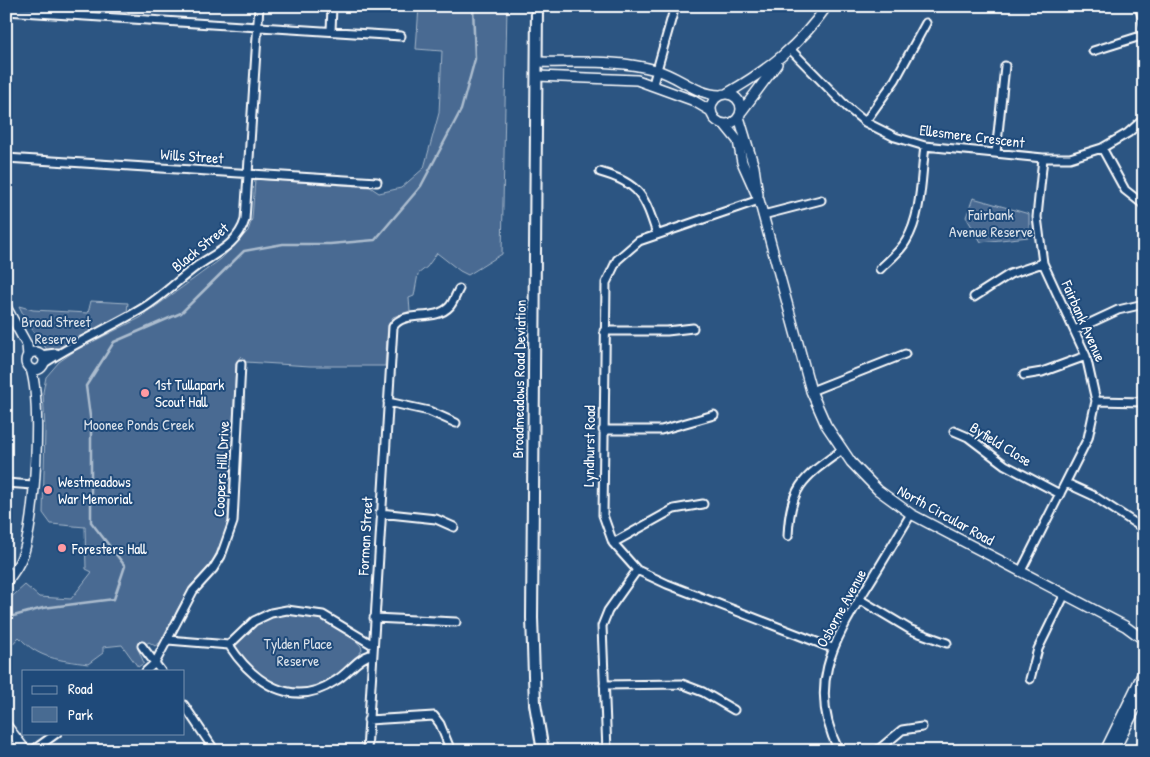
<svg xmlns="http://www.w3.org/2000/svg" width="1150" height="757" font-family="'Patrick Hand',sans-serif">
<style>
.green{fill:#486b92;stroke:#a4b5c8}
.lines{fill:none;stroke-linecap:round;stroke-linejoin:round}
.stream{stroke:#acbcce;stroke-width:2.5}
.minor-casing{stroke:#fff;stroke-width:11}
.tertiary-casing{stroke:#fff;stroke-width:12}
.primary-casing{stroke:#fff;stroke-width:14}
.minor{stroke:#1f4a7a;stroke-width:7}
.tertiary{stroke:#1f4a7a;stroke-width:9}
.primary{stroke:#1f4a7a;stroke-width:10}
.poi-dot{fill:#ff9aa2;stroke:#1f4a7a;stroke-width:2}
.labels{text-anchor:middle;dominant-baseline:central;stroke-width:4;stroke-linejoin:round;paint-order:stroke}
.street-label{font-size:15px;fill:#fff;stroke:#1f4a7a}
.park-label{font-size:15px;fill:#dae1e9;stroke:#1f4a7a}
.poi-label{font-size:15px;fill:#fff;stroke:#1f4a7a;text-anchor:start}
</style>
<rect width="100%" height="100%" fill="#2c5582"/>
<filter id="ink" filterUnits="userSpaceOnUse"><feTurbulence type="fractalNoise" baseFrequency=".02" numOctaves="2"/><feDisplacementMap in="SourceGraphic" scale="10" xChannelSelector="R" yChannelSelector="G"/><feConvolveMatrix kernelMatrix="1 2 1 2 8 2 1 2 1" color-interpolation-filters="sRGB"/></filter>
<g filter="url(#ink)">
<path class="green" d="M419,6H507L502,254L468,275L460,271L437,253L427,267L418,274L414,296L409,298L410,311L393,317L388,325L385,366H310L246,362L241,356L236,362L228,525L211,566L191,585L177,610L164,640L155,646L149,642L138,649L144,663L138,667L122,645L103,647V653L88,664C59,660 39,659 19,637L6,651V602L25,585L39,597L71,599L92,572L86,569L85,527L51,524L43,513L45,429L43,392L46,377L59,362L76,350L140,318L221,259L248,231L252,219L255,179L370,187L379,193L401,188L424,168L439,113L442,51L416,49Z
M973,198L1029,214V237L981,242L966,217Z
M91,301L128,303L127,312L52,351H48L27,322L19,306L33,310L88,313Z
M285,613C318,616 337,622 361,646L362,650C337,687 296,702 258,675C248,667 237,657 234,645C247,628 264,616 285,613Z"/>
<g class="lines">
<path class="stream" d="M6,618L43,608L114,599L125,566L91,522V424L86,386L114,342L181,313L244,251L283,244H330L375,240L421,186L461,110L475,59L473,6"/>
<g class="minor-casing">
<path id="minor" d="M1139,6L1144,24
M6,11L401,36
M331,31L332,6
M791,50L847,107L865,122L895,137L925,146L1043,158H1070L1102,148L1128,133L1144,119
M1093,51L1144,35
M653,84L675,6
M865,122L895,80L926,23
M1102,148L1125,190L1144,205
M996,153L1005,66
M6,158L377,182
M600,172C640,183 645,197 657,234
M759,200L639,241L617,260L606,283L603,515L613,543L637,570L667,584L832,648
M763,215L821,200
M880,269C889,260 900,252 906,241C922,215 921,176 925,146
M974,297L1010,274L1043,263
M1075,330L1118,310L1144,304
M604,331H667L693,328
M40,355L56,353
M43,364C75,342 110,328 143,308C163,296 178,280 197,266C216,253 238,244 245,220L259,6
M1024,375L1042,372L1086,356
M811,391L905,354
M1096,401L1144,402
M388,402L429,411L456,423
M603,430H661L714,415
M954,431L968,437L1005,465L1060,494
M6,483L33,485
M1066,483L1092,495L1144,529
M380,513L436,519L454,527
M788,536C790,486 803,478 842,450
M613,543L674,509L703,504
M1021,571L1088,438L1096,401L1086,356L1043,263L1037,217L1043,158
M859,599L911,630L947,643
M374,618L456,622
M168,640L229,645
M229,645C253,682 292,710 335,681C349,673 356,659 372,654
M229,645L254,621L271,613L287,610L323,615L373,645
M142,646L161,671
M146,671L155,663L193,591L213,569L221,556L233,522L241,364
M1030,679L1038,649L1065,594
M604,685L682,684L703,692L734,710
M184,705L215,751
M368,720L434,716L440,724L451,751
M32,751L57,733
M367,751L393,327C403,309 435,323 450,306C454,301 456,294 459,289
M607,751L602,626L608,611L637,570
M839,751C807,688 832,644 865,590C881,565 896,539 911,514
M877,751L902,730L922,727"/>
</g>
<g class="tertiary-casing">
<path id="tertiary" d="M537,62C577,63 618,59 656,70C679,76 696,95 720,95
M537,76L637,80L692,100L711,111
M711 109a15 15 0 1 1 30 0a15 15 0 1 1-30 0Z
M726,94C768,70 799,46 827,6
M742,111L777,64
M739,117L754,167L758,195
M725,125L738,141L742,162L759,200L811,391L826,425L851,462L878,490L911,514L1125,626L1144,640
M6,307L27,345L28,356
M26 361a9 9 0 1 1 18 0a9 9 0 1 1-18 0Z
M6,582C14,573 20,563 24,552C35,515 42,406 31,369
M6,725L26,751
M1105,751L1144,671
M1114,751L1144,692"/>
</g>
<g class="primary-casing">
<path id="primary" d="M537,6L532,618L535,704L543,751"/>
</g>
<use href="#minor" class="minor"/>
<use href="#tertiary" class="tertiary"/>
<use href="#primary" class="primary"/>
</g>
</g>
<g class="poi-dot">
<circle cx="145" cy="393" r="5"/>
<circle cx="48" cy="490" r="5"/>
<circle cx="62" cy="548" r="5"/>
</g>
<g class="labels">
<g class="street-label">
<text transform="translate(972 136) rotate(7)">Ellesmere Crescent</text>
<text transform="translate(192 156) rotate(4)">Wills Street</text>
<text transform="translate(200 247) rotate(-39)">Black Street</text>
<text transform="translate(1084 321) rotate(66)">Fairbank Avenue</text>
<text transform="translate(519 379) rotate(-89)">Broadmeadows Road Deviation</text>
<text transform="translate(1001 444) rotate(32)">Byfield Close</text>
<text transform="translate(589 446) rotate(-89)">Lyndhurst Road</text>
<text transform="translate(221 469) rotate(-87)">Coopers Hill Drive</text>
<text transform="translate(946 515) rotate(29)">North Circular Road</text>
<text transform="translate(365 536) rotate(-87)">Forman Street</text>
<text transform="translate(841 608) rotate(-61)">Osborne Avenue</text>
</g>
<g class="park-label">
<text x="991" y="214">Fairbank<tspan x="991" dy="17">Avenue Reserve</tspan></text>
<text x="56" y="321">Broad Street<tspan x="56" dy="17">Reserve</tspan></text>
<text x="139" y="424">Moonee Ponds Creek</text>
<text x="298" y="643">Tylden Place<tspan x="298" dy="17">Reserve</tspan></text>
</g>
<g class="poi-label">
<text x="155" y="384">1st Tullapark<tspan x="155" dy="17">Scout Hall</tspan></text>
<text x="58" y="481">Westmeadows<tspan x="58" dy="17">War Memorial</tspan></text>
<text x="72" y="548">Foresters Hall</text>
</g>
</g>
<rect width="1150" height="757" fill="none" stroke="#1f4a7a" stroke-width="25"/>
<rect x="12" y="12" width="1125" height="732" fill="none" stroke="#fff" stroke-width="2" filter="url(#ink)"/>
<rect x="22" y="670" width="162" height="65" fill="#1f4a7a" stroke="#7992af"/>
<rect x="32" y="686" width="25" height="8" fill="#1f4a7a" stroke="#7992af"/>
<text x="68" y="694" font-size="15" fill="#ffffff">Road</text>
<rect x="32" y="707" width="25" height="15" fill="#486b92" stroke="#7992af"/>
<text x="68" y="720" font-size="15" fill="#ffffff">Park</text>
</svg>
